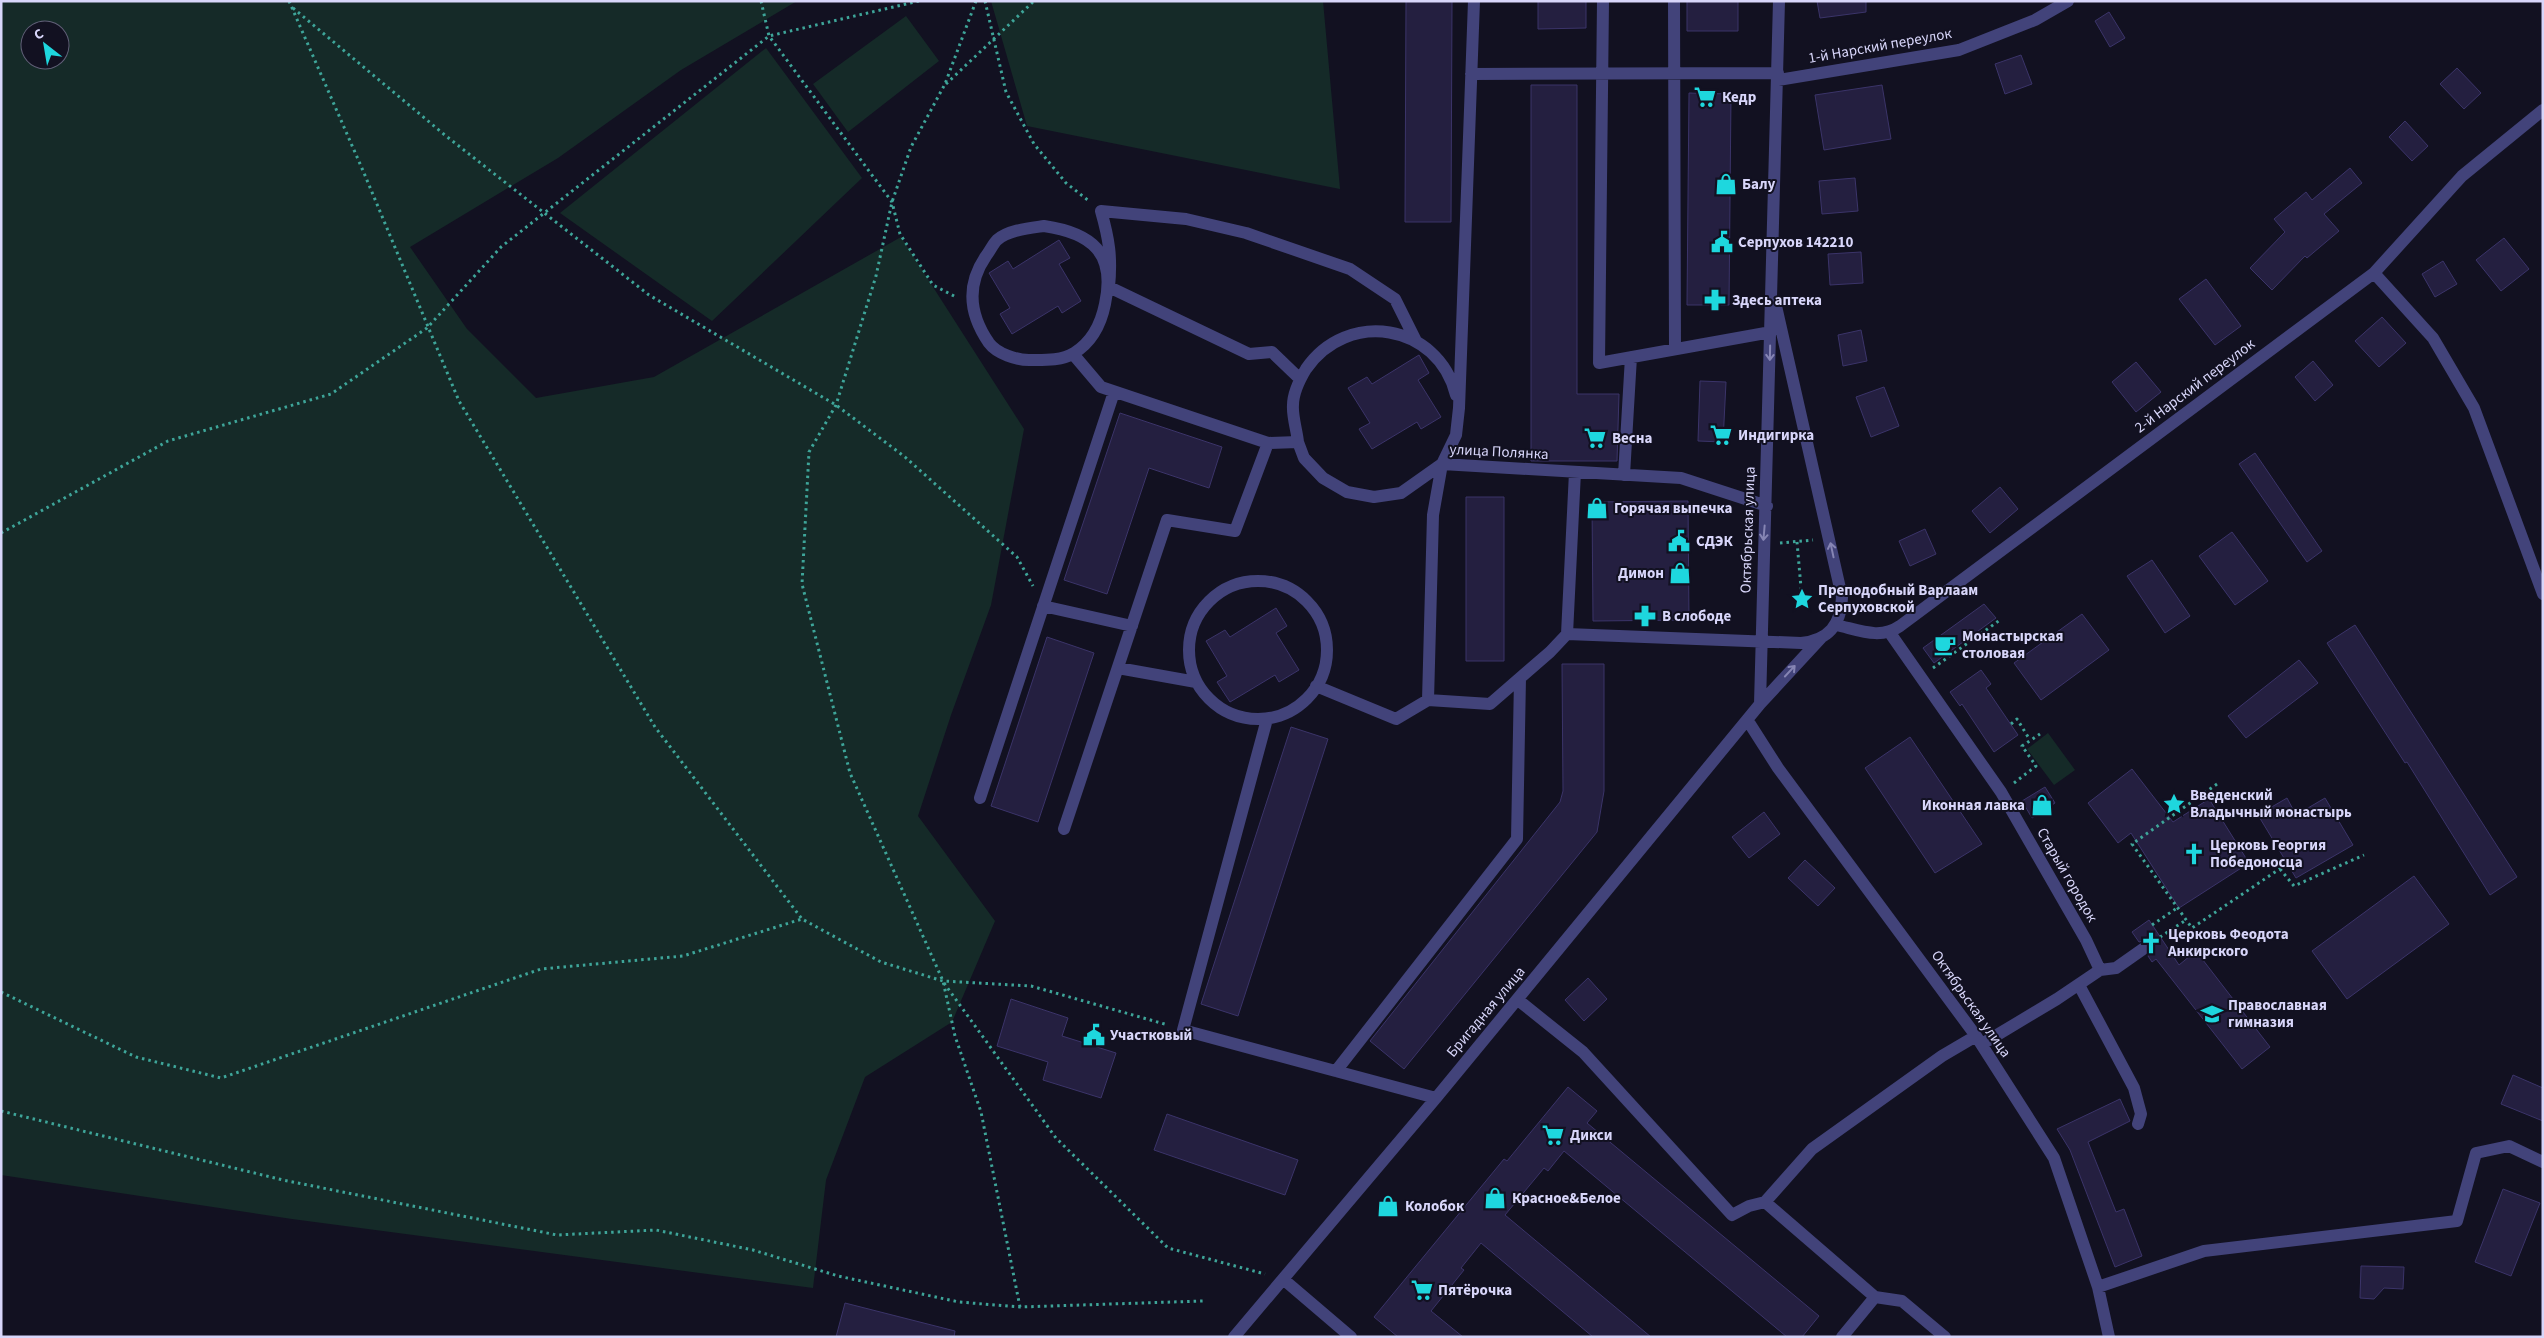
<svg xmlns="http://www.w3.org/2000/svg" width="2544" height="1338" font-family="'Source Sans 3',sans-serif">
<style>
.green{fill:#152a28;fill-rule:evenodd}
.building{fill:#241f40;stroke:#3b3469}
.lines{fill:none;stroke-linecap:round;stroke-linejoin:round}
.path{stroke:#3ea599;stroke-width:3;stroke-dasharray:2.5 4;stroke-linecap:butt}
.minor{stroke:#42437a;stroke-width:12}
.oneway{stroke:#8685b4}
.labels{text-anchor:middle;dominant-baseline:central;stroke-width:4;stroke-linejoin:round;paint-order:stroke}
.street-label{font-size:15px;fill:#d8d6fa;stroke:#121121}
.poi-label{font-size:15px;font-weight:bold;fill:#d8d6fa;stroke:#121121;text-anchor:start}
</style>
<rect width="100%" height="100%" fill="#121121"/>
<path class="green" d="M1,1H797L681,70L558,158L410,247L467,329L536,398L654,377L901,237L1024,429L991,605L951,715L918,816L995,921L952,1022L865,1077L826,1180L813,1288L292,1219L1,1175ZM30,30H60V60H30Z
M991,1H1323L1340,189L1027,126Z
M906,16L939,61L848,132L813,84Z
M766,48L862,178L712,321L560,213Z
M2048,733L2075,770L2054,785L2027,749Z"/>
<path class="building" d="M1406,1H1452L1451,222H1405Z
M1538,1H1586V28L1538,29Z
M1687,1H1738V31H1687Z
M1817,1H1866V12L1820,18Z
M2109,12L2125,38L2110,47L2095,21Z
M2021,55L2032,84L2005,94L1995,64Z
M2457,68L2481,93L2464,109L2440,84Z
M1531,85H1577V394H1619L1617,461H1531Z
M1882,85L1891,139L1824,150L1815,95Z
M1689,93L1731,94L1729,305H1687Z
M2405,121L2428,146L2412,161L2389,137Z
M2350,168L2362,183L2324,214L2339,231L2307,258L2305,256L2272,290L2250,268L2285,232L2274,219L2306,192L2312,200Z
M1855,178L1858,211L1822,214L1819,181Z
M2504,238L2529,269L2501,291L2476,260Z
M1059,240L1070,258L1059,264L1081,301L1062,313L1058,306L1012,334L1000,314L1010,308L989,273L1008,261L1013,269Z
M1861,252L1863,283L1830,285L1828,254Z
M2443,261L2457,284L2435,297L2422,274Z
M2206,279L2241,326L2215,345L2179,299Z
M2382,317L2406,343L2379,367L2355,341Z
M1861,330L1867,361L1843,366L1838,335Z
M1419,355L1429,373L1418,380L1441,417L1421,429L1417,422L1372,449L1359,429L1370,423L1348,388L1367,377L1372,384Z
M2313,361L2333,385L2315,401L2295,377Z
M2136,362L2161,392L2136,412L2112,382Z
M1700,381L1726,382L1723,442L1698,441Z
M1884,387L1899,426L1871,437L1856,397Z
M1120,413L1222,447L1209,488L1149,468L1107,594L1064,580Z
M2255,453L2322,551L2307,562L2239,464Z
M2000,487L2018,509L1990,533L1972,511Z
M1466,497H1504V661H1466Z
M1688,501L1689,620L1593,621L1592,502Z
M1925,529L1936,554L1910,566L1899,541Z
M2232,532L2268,581L2235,605L2199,556Z
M2152,560L2190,616L2165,633L2127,576Z
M1984,604L1996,618L1934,663L1923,648Z
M1276,608L1287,626L1276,633L1299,670L1279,682L1275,675L1230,702L1217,682L1227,676L1206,641L1225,630L1230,637Z
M2082,614L2109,650L2041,700L2014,663Z
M2355,625L2517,877L2490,895L2407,762L2405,763L2327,643Z
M1047,637L1094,653L1038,822L991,806Z
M2299,660L2318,683L2246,738L2228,716Z
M1562,664H1604V791L1597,832L1404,1069L1370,1041L1560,802L1563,791Z
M1981,670L1991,684L1986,688L2018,735L1994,752L1962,704L1960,706L1950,692Z
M1291,727L1328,739L1238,1016L1201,1004Z
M1910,737L1982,844L1935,873L1865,768Z
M2132,769L2173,822L2209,799L2249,863L2179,908L2131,833L2118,843L2088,803Z
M2045,787L2055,803L2032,818L2022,801Z
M2287,798L2296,815L2325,798L2353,845L2296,878L2258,815Z
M1764,812L1780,834L1749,858L1732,837Z
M1805,860L1835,888L1818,906L1788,878Z
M2414,876L2449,924L2347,999L2312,951Z
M2149,920L2179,965L2196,951L2270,1047L2242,1069L2156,959L2152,962L2148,956L2151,949L2149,944L2143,941L2139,942L2132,932Z
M1588,978L1607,999L1584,1021L1565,1000Z
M1011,999L1068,1018L1062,1036L1116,1053L1101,1098L1043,1080L1048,1062L997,1046Z
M2513,1075L2543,1088V1121L2501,1104Z
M1568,1087L1597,1111L1587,1123L1819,1316L1802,1337H1787L1564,1151L1548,1171L1544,1168L1505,1215L1651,1337H1593L1481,1243L1461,1268L1464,1270L1431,1311L1463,1337H1398L1374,1317L1504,1159L1507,1161Z
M2120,1099L2130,1121L2088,1142L2116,1212L2124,1209L2142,1256L2115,1267L2070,1150L2057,1129Z
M1167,1114L1298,1160L1285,1195L1154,1150Z
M2503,1189L2540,1203L2511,1276L2475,1262Z
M2361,1266L2404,1267L2403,1289L2384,1288L2374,1299L2360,1298Z
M845,1303L955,1331L954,1337H836Z"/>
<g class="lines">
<path class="path" d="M289,1L364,173L459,401L655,727L802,919
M761,1L769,36L892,202L900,234L933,285L956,297
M976,1L945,84L911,147L892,202L876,276L836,405L809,452L802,584L850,773L943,981L955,1036L981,1112L1020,1307
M985,1L1006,92L1034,144L1066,183L1089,201
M293,8L446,136L649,295L836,405L905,457L1017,557L1033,586
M946,84L1034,1
M1,533L168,441L331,394L427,328L501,247L769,36L919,1
M1797,542L1802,599
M1780,543L1813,540
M1933,668L2000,620
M2011,724L2017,719L2030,740
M2014,783L2036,766L2022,746L2040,734
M2217,784L2132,844L2192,928L2284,866
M2280,869L2294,886L2364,855
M2152,925L2177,908
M2160,937L2186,920
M944,983L1056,1138L1168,1248L1265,1274
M1,992L136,1057L221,1078L541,969L683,956L802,919L881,962L943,981L1031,986L1168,1025
M1,1111L283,1180L557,1235L656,1230L753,1250L838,1276L959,1302L1020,1307L1203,1301"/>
<path class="minor" d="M1603,1L1599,363L1771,332
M1674,1L1675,349
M1471,74L1778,73
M1778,80L1959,50L2035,20L2068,1
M1044,226C1092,233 1116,253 1105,304C1101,324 1092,342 1074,353C1062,361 1043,360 1029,360C1017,360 997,354 989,343C969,314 966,285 986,256C990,251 993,244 997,240C1008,230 1030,228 1044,226Z
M2374,273L2433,338L2474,408L2543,594
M1073,354L1101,387L1268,443L1298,442L1304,458L1323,478L1347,492L1374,497L1401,493L1442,464L1681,478L1767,506
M1300,379L1272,352L1249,354L1109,287C1112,257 1109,239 1101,211L1186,219L1246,233L1350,269L1395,299L1416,341
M1298,442C1297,431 1292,416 1293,405C1293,393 1300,379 1306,369C1347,309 1438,323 1456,395
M1624,475L1631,357
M1189 650a69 69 0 1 1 138 0a69 69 0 1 1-138 0Z
M1043,606L1132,626
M1836,625C1859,630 1880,640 1900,626L2374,273L2462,176L2543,110
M1890,633L2001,792L2086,940L2100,970L2116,968L2143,949
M1567,634L1801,643C1829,640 1841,625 1842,597L1776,306
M1118,668L1196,682
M1316,686L1396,719L1428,700L1433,515L1442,464L1456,435L1459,408L1474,1
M1428,700L1490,704L1550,652L1567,634L1575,472
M1760,704L1779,1
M1267,719L1183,1030L1436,1098
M1748,721L1778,768L1976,1036L2054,1158L2098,1287L2109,1337
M980,798L1114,392
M1064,829L1167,520L1235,531L1268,443
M2079,985L2134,1088L2141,1114L2138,1124
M1518,1000L1583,1052L1732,1215L1749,1206L1765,1202L1875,1297L1842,1337
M1982,1044L2057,999L2100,970
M1336,1071L1517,839L1520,678
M1765,1202L1812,1149L1942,1056L1976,1036
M1283,1279L1351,1337
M2098,1287L2204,1251L2457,1221L2476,1153L2509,1146L2543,1162
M1875,1297L1902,1301L1945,1337
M1234,1337L1436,1098L1760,704L1821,638"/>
</g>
<defs><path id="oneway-shaft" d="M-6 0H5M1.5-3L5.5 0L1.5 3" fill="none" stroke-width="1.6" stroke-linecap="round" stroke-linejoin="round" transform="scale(1.25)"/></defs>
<g class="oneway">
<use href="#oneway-shaft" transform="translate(1770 353) rotate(91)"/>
<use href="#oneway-shaft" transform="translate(1764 533) rotate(95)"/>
<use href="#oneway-shaft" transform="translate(1832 550) rotate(-102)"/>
<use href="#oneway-shaft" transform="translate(1790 671) rotate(-47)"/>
</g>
<defs>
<g id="supermarket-bare" transform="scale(1.725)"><path d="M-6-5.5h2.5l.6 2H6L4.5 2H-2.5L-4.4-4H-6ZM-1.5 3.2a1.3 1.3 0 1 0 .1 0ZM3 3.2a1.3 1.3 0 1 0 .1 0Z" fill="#1ed7de" stroke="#121121" stroke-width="2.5" paint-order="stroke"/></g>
<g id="shop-bare" transform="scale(1.725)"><path d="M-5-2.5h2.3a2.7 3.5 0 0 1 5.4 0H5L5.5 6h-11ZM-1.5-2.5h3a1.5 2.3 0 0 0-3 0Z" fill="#1ed7de" stroke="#121121" stroke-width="2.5" paint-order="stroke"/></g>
<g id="civic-bare" transform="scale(1.725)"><path d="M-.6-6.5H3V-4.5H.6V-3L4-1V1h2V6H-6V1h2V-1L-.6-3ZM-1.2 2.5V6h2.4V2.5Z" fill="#1ed7de" stroke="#121121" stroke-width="2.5" paint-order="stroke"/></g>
<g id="pharmacy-bare" transform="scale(1.725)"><path d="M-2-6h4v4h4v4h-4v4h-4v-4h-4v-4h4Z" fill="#1ed7de" stroke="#121121" stroke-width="2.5" paint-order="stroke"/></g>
<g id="sight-bare" transform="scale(1.725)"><path d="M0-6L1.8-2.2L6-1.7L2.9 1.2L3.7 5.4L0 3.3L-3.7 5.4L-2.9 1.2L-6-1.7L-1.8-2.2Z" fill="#1ed7de" stroke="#121121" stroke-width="2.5" paint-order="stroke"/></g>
<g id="cafe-bare" transform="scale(1.725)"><path d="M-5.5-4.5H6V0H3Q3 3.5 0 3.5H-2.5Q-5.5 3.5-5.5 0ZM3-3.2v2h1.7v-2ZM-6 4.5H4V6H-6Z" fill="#1ed7de" stroke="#121121" stroke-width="2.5" paint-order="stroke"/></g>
<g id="church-bare" transform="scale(1.725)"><path d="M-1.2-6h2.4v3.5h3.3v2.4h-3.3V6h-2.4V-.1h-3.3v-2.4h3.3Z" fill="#1ed7de" stroke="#121121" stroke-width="2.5" paint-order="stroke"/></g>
<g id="school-bare" transform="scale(1.725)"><path d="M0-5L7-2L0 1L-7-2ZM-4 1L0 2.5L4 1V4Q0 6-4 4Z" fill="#1ed7de" stroke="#121121" stroke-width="2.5" paint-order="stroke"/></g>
</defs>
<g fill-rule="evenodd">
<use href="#supermarket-bare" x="1705" y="97"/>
<use href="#shop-bare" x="1726" y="184"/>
<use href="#civic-bare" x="1722" y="242"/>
<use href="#pharmacy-bare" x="1715" y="300"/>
<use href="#supermarket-bare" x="1721" y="435"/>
<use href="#supermarket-bare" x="1595" y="438"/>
<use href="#shop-bare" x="1597" y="508"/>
<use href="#civic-bare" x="1679" y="541"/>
<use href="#shop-bare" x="1680" y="573"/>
<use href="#sight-bare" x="1802" y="599"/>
<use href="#pharmacy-bare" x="1645" y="616"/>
<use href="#cafe-bare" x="1945" y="645"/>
<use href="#sight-bare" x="2174" y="804"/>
<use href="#shop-bare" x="2042" y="805"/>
<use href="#church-bare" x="2194" y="854"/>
<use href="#church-bare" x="2151" y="943"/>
<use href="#school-bare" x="2212" y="1014"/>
<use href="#civic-bare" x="1094" y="1035"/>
<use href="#supermarket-bare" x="1553" y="1135"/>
<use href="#shop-bare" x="1495" y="1198"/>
<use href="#shop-bare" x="1388" y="1206"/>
<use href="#supermarket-bare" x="1422" y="1290"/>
</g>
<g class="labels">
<g class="street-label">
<text transform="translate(1880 46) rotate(-10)">1-й Нарский переулок</text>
<text transform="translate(2195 386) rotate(-37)">2-й Нарский переулок</text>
<text transform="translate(1499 452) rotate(3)">улица Полянка</text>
<text transform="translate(1748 530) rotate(-88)">Октябрьская улица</text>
<text transform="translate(2067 875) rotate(60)">Старый городок</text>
<text transform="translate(1971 1004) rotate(55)">Октябрьская улица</text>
<text transform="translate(1486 1012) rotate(-50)">Бригадная улица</text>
</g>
<g class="poi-label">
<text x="1722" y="97">Кедр</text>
<text x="1742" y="184">Балу</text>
<text x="1738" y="242">Серпухов 142210</text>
<text x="1732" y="300">Здесь аптека</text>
<text x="1738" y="435">Индигирка</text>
<text x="1612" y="438">Весна</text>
<text x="1614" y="508">Горячая выпечка</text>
<text x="1696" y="541">СДЭК</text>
<text x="1664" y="573" text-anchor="end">Димон</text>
<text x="1818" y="590">Преподобный Варлаам<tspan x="1818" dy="17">Серпуховской</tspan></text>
<text x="1662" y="616">В слободе</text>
<text x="1962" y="636">Монастырская<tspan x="1962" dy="17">столовая</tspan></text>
<text x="2190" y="795">Введенский<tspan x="2190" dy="17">Владычный монастырь</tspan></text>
<text x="2025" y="805" text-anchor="end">Иконная лавка</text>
<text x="2210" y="845">Церковь Георгия<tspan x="2210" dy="17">Победоносца</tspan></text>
<text x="2168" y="934">Церковь Феодота<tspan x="2168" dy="17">Анкирского</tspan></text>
<text x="2228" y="1005">Православная<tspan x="2228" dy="17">гимназия</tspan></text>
<text x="1110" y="1035">Участковый</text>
<text x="1570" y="1135">Дикси</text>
<text x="1512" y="1198">Красное&amp;Белое</text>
<text x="1405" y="1206">Колобок</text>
<text x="1438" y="1290">Пятёрочка</text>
</g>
</g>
<rect width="2544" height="1338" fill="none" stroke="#d8d6fa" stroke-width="5"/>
<g transform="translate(45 45) rotate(329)"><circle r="24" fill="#121121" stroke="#616078"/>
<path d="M0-4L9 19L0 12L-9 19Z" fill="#1ed7de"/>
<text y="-8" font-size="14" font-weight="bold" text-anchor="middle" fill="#d8d6fa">С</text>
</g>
</svg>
